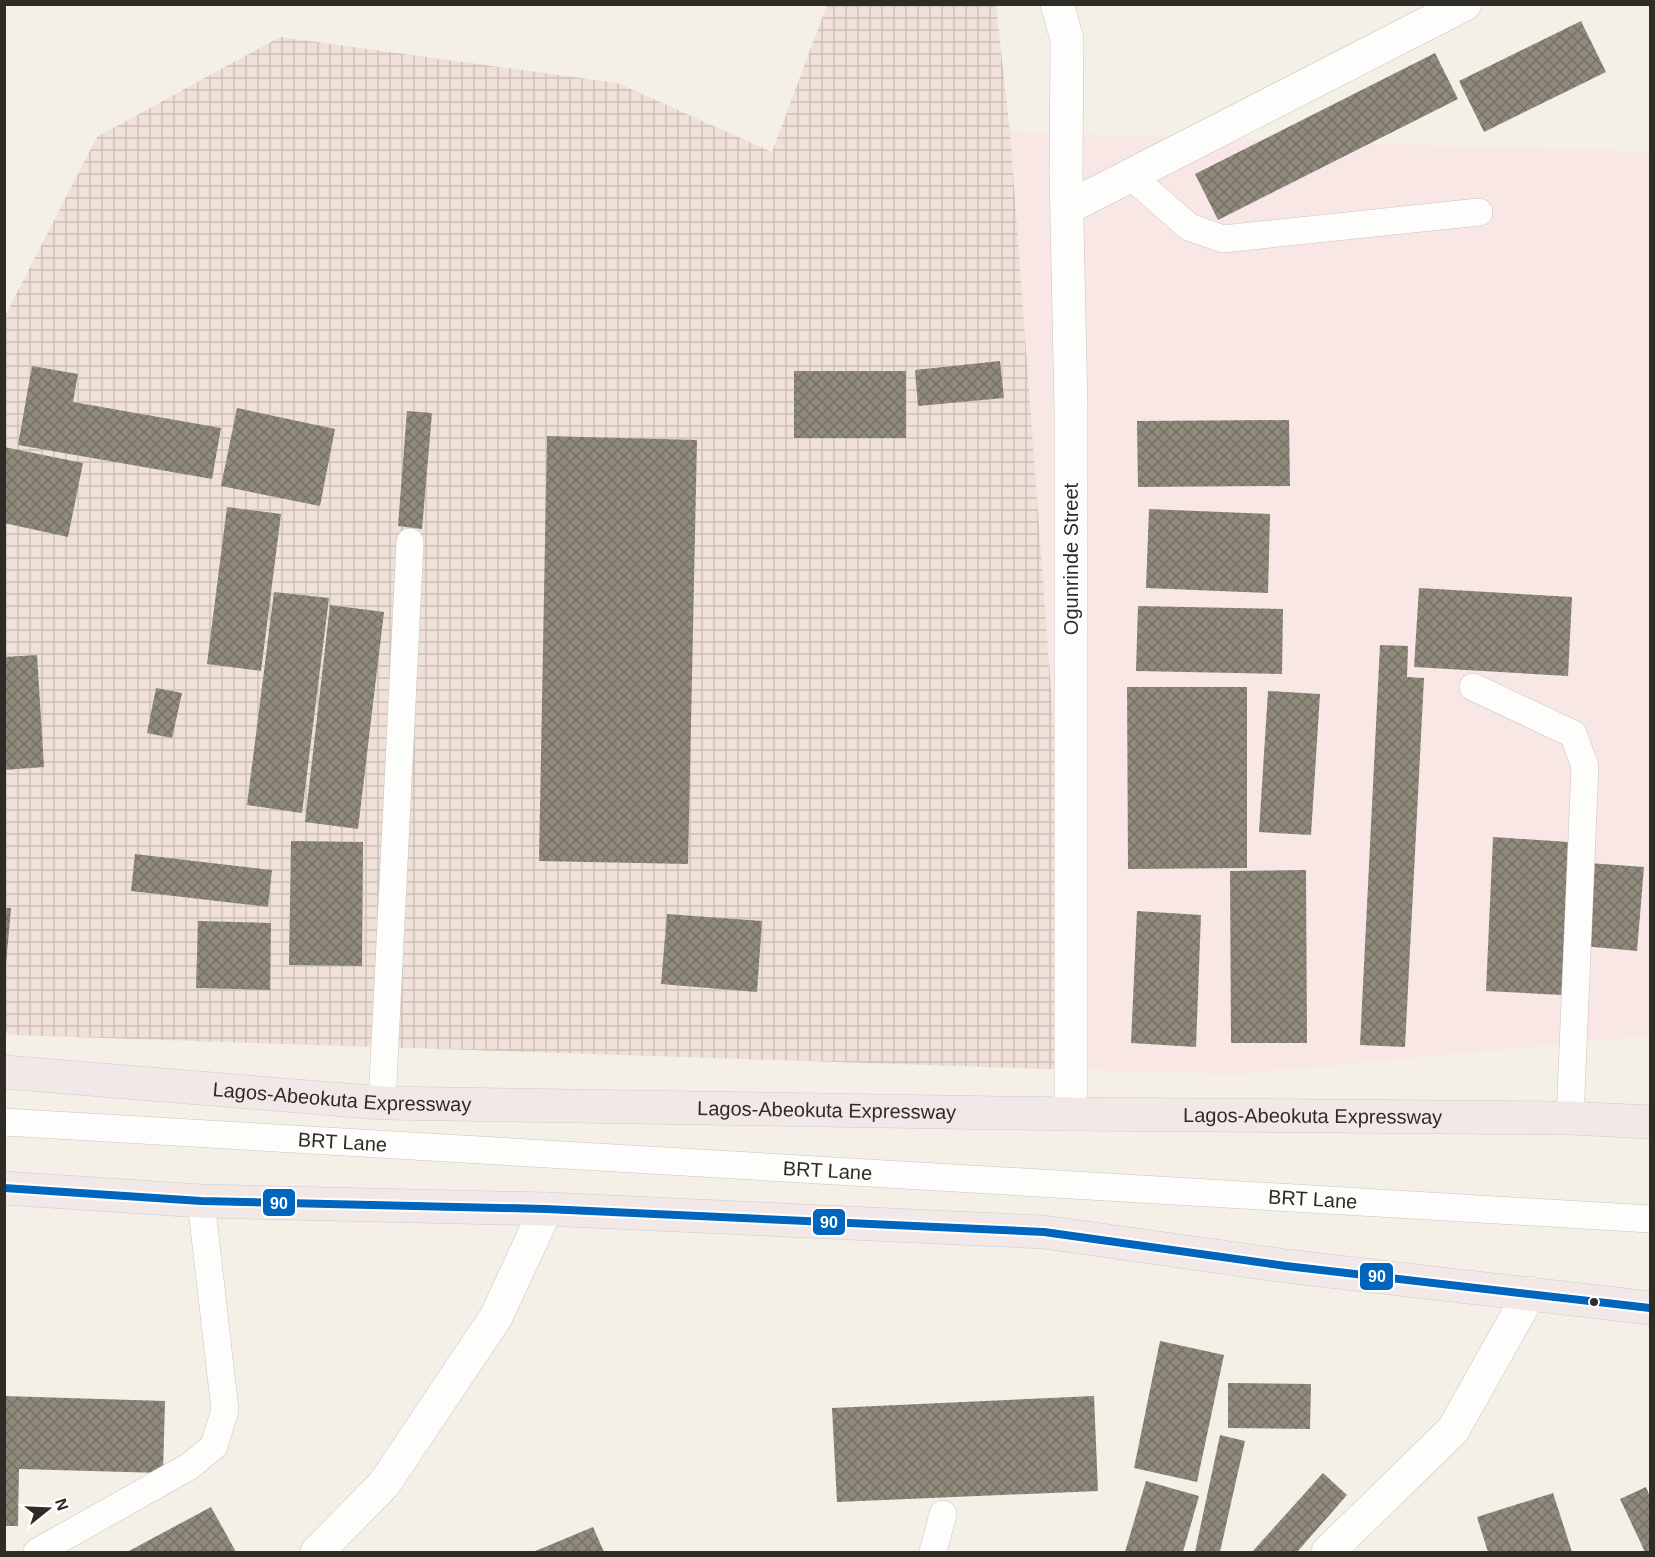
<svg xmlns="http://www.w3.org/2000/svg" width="1655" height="1557" font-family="Arial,sans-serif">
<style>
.commercial{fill:#f8e7e5}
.industrial{fill:url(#industrial-grid)}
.building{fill:url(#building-cross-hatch)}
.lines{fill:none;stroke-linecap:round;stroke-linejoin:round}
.lane-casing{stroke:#cac5bf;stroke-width:28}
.street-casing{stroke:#cac5bf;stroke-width:34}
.highway-casing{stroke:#cdcbc7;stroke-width:34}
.lane{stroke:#fdfdfb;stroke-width:27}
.street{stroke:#fdfdfb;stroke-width:33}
.highway{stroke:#f2e8e8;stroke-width:33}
.bus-1-casing{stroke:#fff;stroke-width:12}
.bus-1{stroke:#0065bd;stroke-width:8}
.bus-dot{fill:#2f2c26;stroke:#fff;stroke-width:2}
.labels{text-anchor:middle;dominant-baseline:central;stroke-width:6;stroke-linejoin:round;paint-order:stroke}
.street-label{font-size:20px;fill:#2f2c26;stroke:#fff}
.line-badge{stroke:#fff;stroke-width:2}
.badge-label{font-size:16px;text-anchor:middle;font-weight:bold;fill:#fff}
</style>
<defs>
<pattern id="industrial-grid" width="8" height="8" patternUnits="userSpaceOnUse" patternTransform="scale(1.5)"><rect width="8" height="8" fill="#efe0d8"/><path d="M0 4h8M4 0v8" fill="none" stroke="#cdc0b9"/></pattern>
<pattern id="building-cross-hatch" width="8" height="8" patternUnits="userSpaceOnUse" patternTransform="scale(1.5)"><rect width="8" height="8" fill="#908a7c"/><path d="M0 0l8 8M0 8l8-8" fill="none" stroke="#767165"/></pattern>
</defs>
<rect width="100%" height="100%" fill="#f4efe7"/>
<path class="commercial" d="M1010,132L1650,152V1036L1238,1074L1079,1070Z"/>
<path class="industrial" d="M827,5H996L1010,132L1079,1070L12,1035L5,1032L4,318L97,137L280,37L617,83L772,152Z"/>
<path class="building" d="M1581,21L1606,72L1484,132L1459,81Z
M1435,53L1458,99L1218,220L1195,174Z
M1000,361L1004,398L918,406L915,370Z
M32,366L78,374L73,402L221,428L212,479L18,445Z
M794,371H906V438H794Z
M237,408L335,429L320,506L221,486Z
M407,411L432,413L422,529L398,526Z
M1289,420L1290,486L1138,487L1137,421Z
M547,436L697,440L688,864L539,861Z
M4,447L83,463L68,537L4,523Z
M227,507L281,514L261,671L207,664Z
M1149,509L1270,514L1268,593L1146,588Z
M1419,588L1572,597L1568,676L1414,667Z
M274,592L329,598L302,813L247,805Z
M330,605L384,612L358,829L305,822Z
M1138,606L1283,609L1282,674L1136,671Z
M1380,645L1408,646L1407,677L1424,678L1405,1047L1360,1045Z
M37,655L44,767L4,770V657Z
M1127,687H1247V868L1128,869Z
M156,688L182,693L172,738L147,733Z
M1268,691L1320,694L1311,835L1259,832Z
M1493,837L1568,842L1562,995L1486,991Z
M291,841L363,842L362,966L289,965Z
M135,854L272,870L268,907L131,891Z
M1589,863L1644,867L1637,951L1583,946Z
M1306,870L1307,1043H1231L1230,871Z
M4,908H11L6,964H4Z
M1137,911L1201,915L1196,1047L1131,1043Z
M667,914L762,921L757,992L661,984Z
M198,921L271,923L270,990L196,988Z
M1160,1341L1224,1355L1197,1482L1134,1468Z
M1228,1383L1311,1384L1310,1429L1228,1428Z
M4,1396L165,1401L163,1473L19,1469L18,1526H4Z
M1094,1396L1098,1491L837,1502L832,1408Z
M1220,1435L1245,1441L1220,1552H1195Z
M1323,1473L1347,1495L1297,1552H1252Z
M1146,1481L1199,1496L1183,1552H1125Z
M1646,1487L1650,1497V1552H1645L1620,1499Z
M1553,1493L1572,1552H1488L1477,1517Z
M211,1507L236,1552H127Z
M593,1527L604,1552H533Z"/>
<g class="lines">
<g class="lane-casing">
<g id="lane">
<path d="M1131,176L1189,227L1223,239L1479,212"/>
<path d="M1473,687L1573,734L1585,766L1570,1118"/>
<path d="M382,1103L410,542"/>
<path id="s1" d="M4,1122L1650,1219"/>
<path d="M37,1552L190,1466L214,1446L225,1410L201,1201"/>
<path d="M933,1552L943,1514"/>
</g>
</g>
<g class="street-casing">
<path id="street" d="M1057,4L1067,39L1066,174L1071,410V1114
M1067,208L1465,4
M317,1552L384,1484L496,1317L546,1209
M1328,1552L1453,1430L1530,1293"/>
</g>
<g class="highway-casing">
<g id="highway">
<path id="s2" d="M4,1072L382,1103L1071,1114L1570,1118L1650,1122"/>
<path d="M4,1188L201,1201L546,1209L1044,1232L1286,1266L1650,1308"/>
</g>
</g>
<use href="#lane" class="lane"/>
<use href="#street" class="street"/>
<use href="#highway" class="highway"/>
<g class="bus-1-casing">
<path id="bus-1" d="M4,1188L201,1201L546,1209L1044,1232L1286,1266L1650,1308"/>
</g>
<use href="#bus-1" class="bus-1"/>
</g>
<circle class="bus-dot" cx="1594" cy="1302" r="5"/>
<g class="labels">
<g class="street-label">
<text transform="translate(1071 559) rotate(-90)">Ogunrinde Street</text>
<text stroke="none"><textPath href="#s2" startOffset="339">Lagos-Abeokuta Expressway</textPath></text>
<text stroke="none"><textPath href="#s2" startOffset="824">Lagos-Abeokuta Expressway</textPath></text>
<text stroke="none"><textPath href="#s2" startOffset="1310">Lagos-Abeokuta Expressway</textPath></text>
<text stroke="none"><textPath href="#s1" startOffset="339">BRT Lane</textPath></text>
<text stroke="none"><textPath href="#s1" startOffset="825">BRT Lane</textPath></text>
<text stroke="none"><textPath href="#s1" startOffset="1311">BRT Lane</textPath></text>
</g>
</g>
<g class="line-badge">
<rect x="262" y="1188" width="34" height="29" rx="6" fill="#0065bd"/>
<rect x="812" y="1208" width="34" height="28" rx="6" fill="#0065bd"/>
<rect x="1359" y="1262" width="35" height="29" rx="6" fill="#0065bd"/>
</g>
<g class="badge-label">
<text x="279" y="1209">90</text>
<text x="829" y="1228">90</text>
<text x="1377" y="1282">90</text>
</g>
<rect width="1655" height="1557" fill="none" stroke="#2f2c26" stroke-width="12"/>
<g transform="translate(48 1509) rotate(72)" stroke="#ffffff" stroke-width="4.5" paint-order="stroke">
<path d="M0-4.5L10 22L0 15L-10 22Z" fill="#2f2c26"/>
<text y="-9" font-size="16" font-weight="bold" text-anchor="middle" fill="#2f2c26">N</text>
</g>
</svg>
